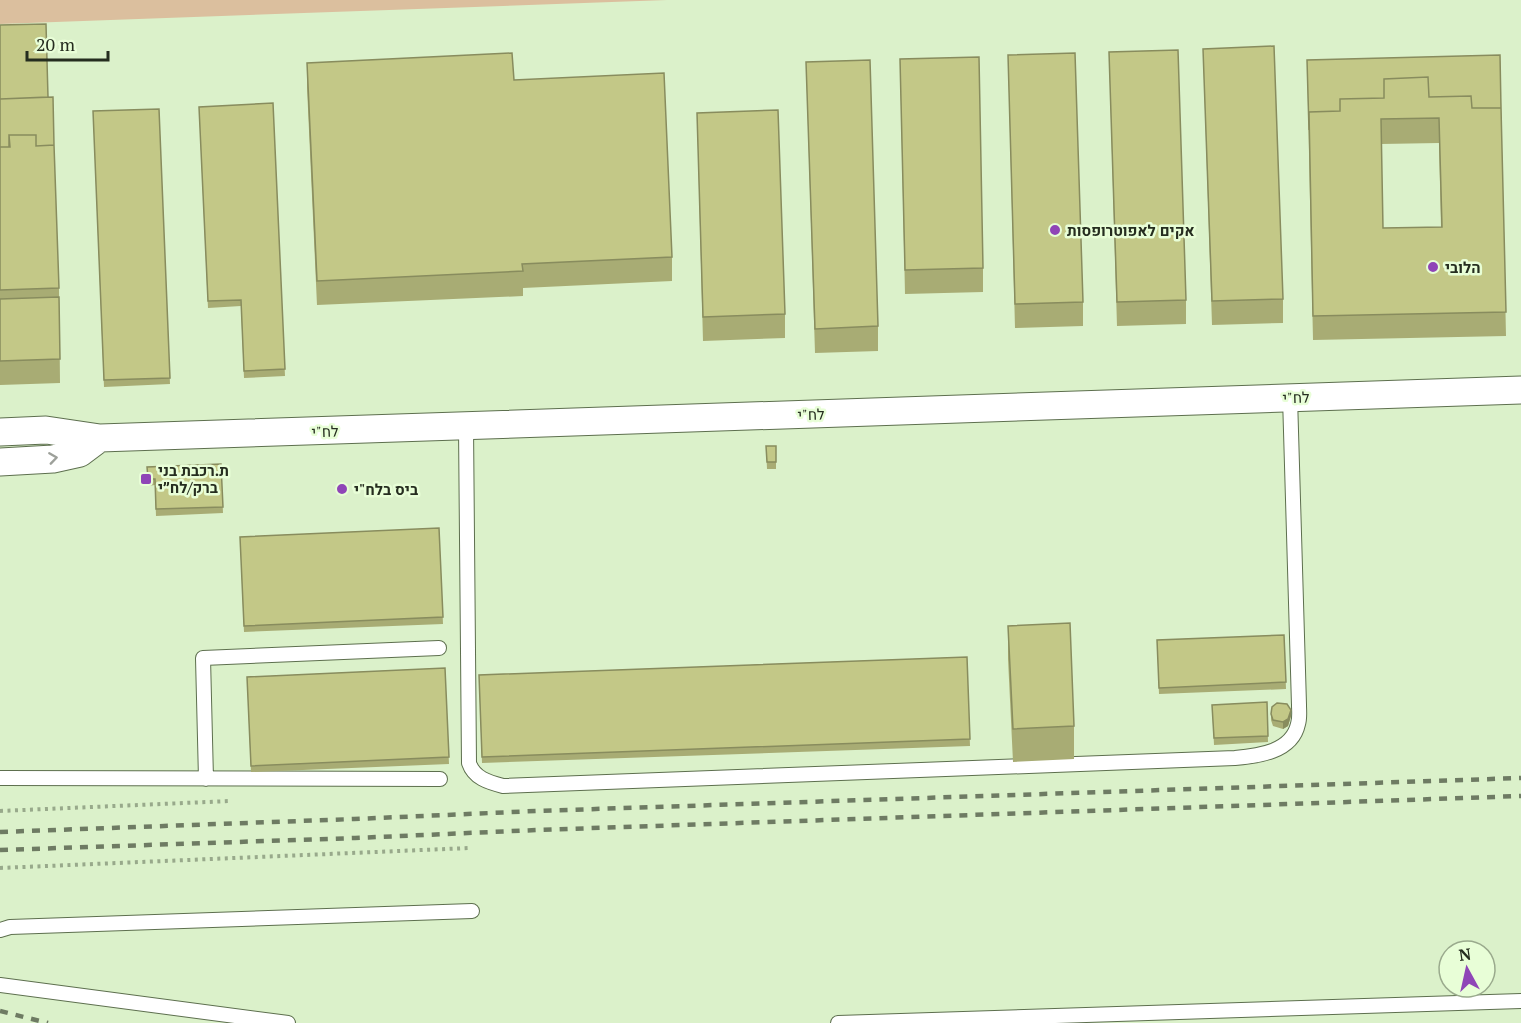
<svg xmlns="http://www.w3.org/2000/svg" width="1521" height="1023" font-family="'PT Serif',Heebo,serif">
<style>
.green{fill:#dbbf9e}
.lines{fill:none;stroke-linecap:round;stroke-linejoin:round}
.lane-casing{stroke:#5d6f4e;stroke-width:16}
.street-casing{stroke:#5d6f4e;stroke-width:29}
.path{stroke:#98a98b;stroke-width:4;stroke-dasharray:3 4.5;stroke-linecap:butt}
.lane{stroke:#fff;stroke-width:14}
.street{stroke:#fff;stroke-width:27}
.rail{stroke:#6e7b63;stroke-width:4.5;stroke-dasharray:8 8;stroke-linecap:butt}
.wall{fill:#a8ac74;fill-rule:evenodd}
.shaded-wall{fill:#888c5e}
.building{fill:#c3c887;stroke:#888c5e;stroke-width:1.5;fill-rule:evenodd}
.oneway{stroke:#9da09a}
.poi-dot{fill:#8f45b7;stroke:#e8fed7;stroke-width:2}
.labels{text-anchor:middle;dominant-baseline:central;stroke-width:5;stroke-linejoin:round;paint-order:stroke}
.poi-label{font-size:15px;font-weight:bold;fill:#252d1f;stroke:#e8fed7;text-anchor:start}
.street-label{font-size:15px;fill:#252d1f;stroke:#e8fed7}
</style>
<rect width="100%" height="100%" fill="#dbf1ca"/>
<path class="green" d="M0,0H667L0,24Z"/>
<g class="lines">
<g class="lane-casing">
<path id="lane" d="M466,426L469,763C474,778 488,782 503,786L1235,758C1258,756 1292,752 1298,724C1300,718 1299,711 1299,705L1290,397
M0,778L440,779
M206,779L203,658L439,648
M0,930L10,927L472,911
M0,985L288,1023
M838,1023L1521,1001"/>
</g>
<g class="street-casing">
<path id="street" d="M0,432L46,430L100,438L1521,390
M0,462L53,459L80,453L100,438"/>
</g>
<path class="path" d="M0,811L230,801
M0,868L469,848"/>
<use href="#lane" class="lane"/>
<use href="#street" class="street"/>
<path class="rail" d="M0,832L354,819L536,811L1521,778
M0,850L355,838L537,830L1521,796
M0,1011L48,1023"/>
</g>
<path class="wall" d="M0,25L48,97L59,288L60,383L0,385Z
M1203,49L1283,299V323L1212,325Z
M1109,52L1186,300V324L1117,326Z
M1008,55L1083,302V326L1015,328Z
M1500,55L1506,336L1313,340L1307,60ZM1439,143L1441,227L1383,228L1381,144Z
M900,59L983,268V292L905,294Z
M806,62L878,326V351L815,353Z
M307,63L514,80L672,257V281L523,288V296L317,305L307,87Z
M273,103L285,376L244,378L241,306L208,308L199,107Z
M159,109L170,384L104,387L93,111Z
M697,113L785,314V338L703,341Z
M766,446H776V469H767Z
M221,464L223,513L156,516L155,485L148,486L147,467Z
M439,528L443,624L244,632L240,537Z
M1008,626L1074,726V759L1013,762L1008,659Z
M1284,635L1286,689L1159,694L1157,640Z
M967,657L970,746L482,763L479,675Z
M445,668L449,764L251,772L247,677Z
M1267,702L1268,742L1214,745L1212,705Z
M1271,714L1291,716L1288,726L1283,729L1273,726L1271,720Z"/>
<path class="shaded-wall" d="M1291,710V716L1288,726L1283,729V722Z"/>
<path class="building" d="M46,24L48,97L0,99V25Z
M1274,46L1283,299L1212,301L1203,49Z
M1178,50L1186,300L1117,302L1109,52Z
M512,53L514,80L664,73L672,257L522,264L523,271L317,281L307,63Z
M1075,53L1083,302L1015,304L1008,55Z
M1500,55L1501,108H1472L1471,96L1429,97L1428,77L1384,79V98L1340,99V111L1309,112V130L1307,60Z
M979,57L983,268L905,270L900,59Z
M870,60L878,326L815,329L806,62Z
M1428,77L1429,97L1471,96L1472,108H1501L1506,312L1313,316L1309,112L1340,111V99L1384,98V79ZM1439,118L1442,227L1383,228L1381,119Z
M53,97L54,145L36,146V135H9V147H0V99Z
M273,103L285,369L244,371L241,300L208,301L199,107Z
M159,109L170,378L104,380L93,111Z
M778,110L785,314L703,317L697,113Z
M9,135H36V146L54,145L59,288L0,290V147H10Z
M59,297L60,359L0,361V299Z
M766,446H776V462H767Z
M221,464L223,507L156,509L155,479H148L147,467Z
M439,528L443,617L244,626L240,537Z
M1070,623L1074,726L1013,729L1008,626Z
M1284,635L1286,682L1159,688L1157,640Z
M967,657L970,739L482,757L479,675Z
M445,668L449,757L251,766L247,677Z
M1267,702L1268,736L1214,738L1212,705Z
M1277,703L1287,704L1291,710L1288,719L1283,722L1273,720L1271,714L1272,707Z"/>
<defs><path id="oneway-chevron" d="M-2-3.5L2.5 0L-2 3.5" fill="none" stroke-width="1.6" stroke-linecap="round" stroke-linejoin="round" transform="scale(1.5)"/></defs>
<use class="oneway" href="#oneway-chevron" transform="translate(53 458) rotate(-8)"/>
<g class="poi-dot">
<circle cx="1055" cy="230" r="6"/>
<circle cx="1433" cy="267" r="6"/>
<rect x="140" y="473" width="12" height="12" rx="3"/>
<circle cx="342" cy="489" r="6"/>
</g>
<g class="labels">
<g class="poi-label">
<text x="1067" y="230">אקים לאפוטרופסות</text>
<text x="1445" y="267">הלובי</text>
<text x="158" y="470">ת.רכבת בני<tspan x="158" dy="17">ברק/לח״י</tspan></text>
<text x="354" y="489">ביס בלח"י</text>
</g>
<g class="street-label">
<text transform="translate(1296 397) rotate(-2)">לח"י</text>
<text transform="translate(811 414) rotate(-2)">לח"י</text>
<text transform="translate(325 431) rotate(-2)">לח"י</text>
</g>
</g>
<g transform="translate(1467 969) rotate(352)"><circle r="28" fill="#e8fed7" stroke="#9aaa8d" stroke-width="1.5"/>
<path d="M0-4.5L10 22L0 15L-10 22Z" fill="#8f45b7"/>
<text y="-9" font-size="16" font-weight="bold" text-anchor="middle" fill="#252d1f">N</text>
</g>
<path d="M27 51v9h81v-9" fill="none" stroke="#252d1f" stroke-width="3"/>
<text x="36" y="51" font-size="18" fill="#252d1f" stroke="#e8fed7" stroke-width="4.5" paint-order="stroke">20 m</text>
</svg>
